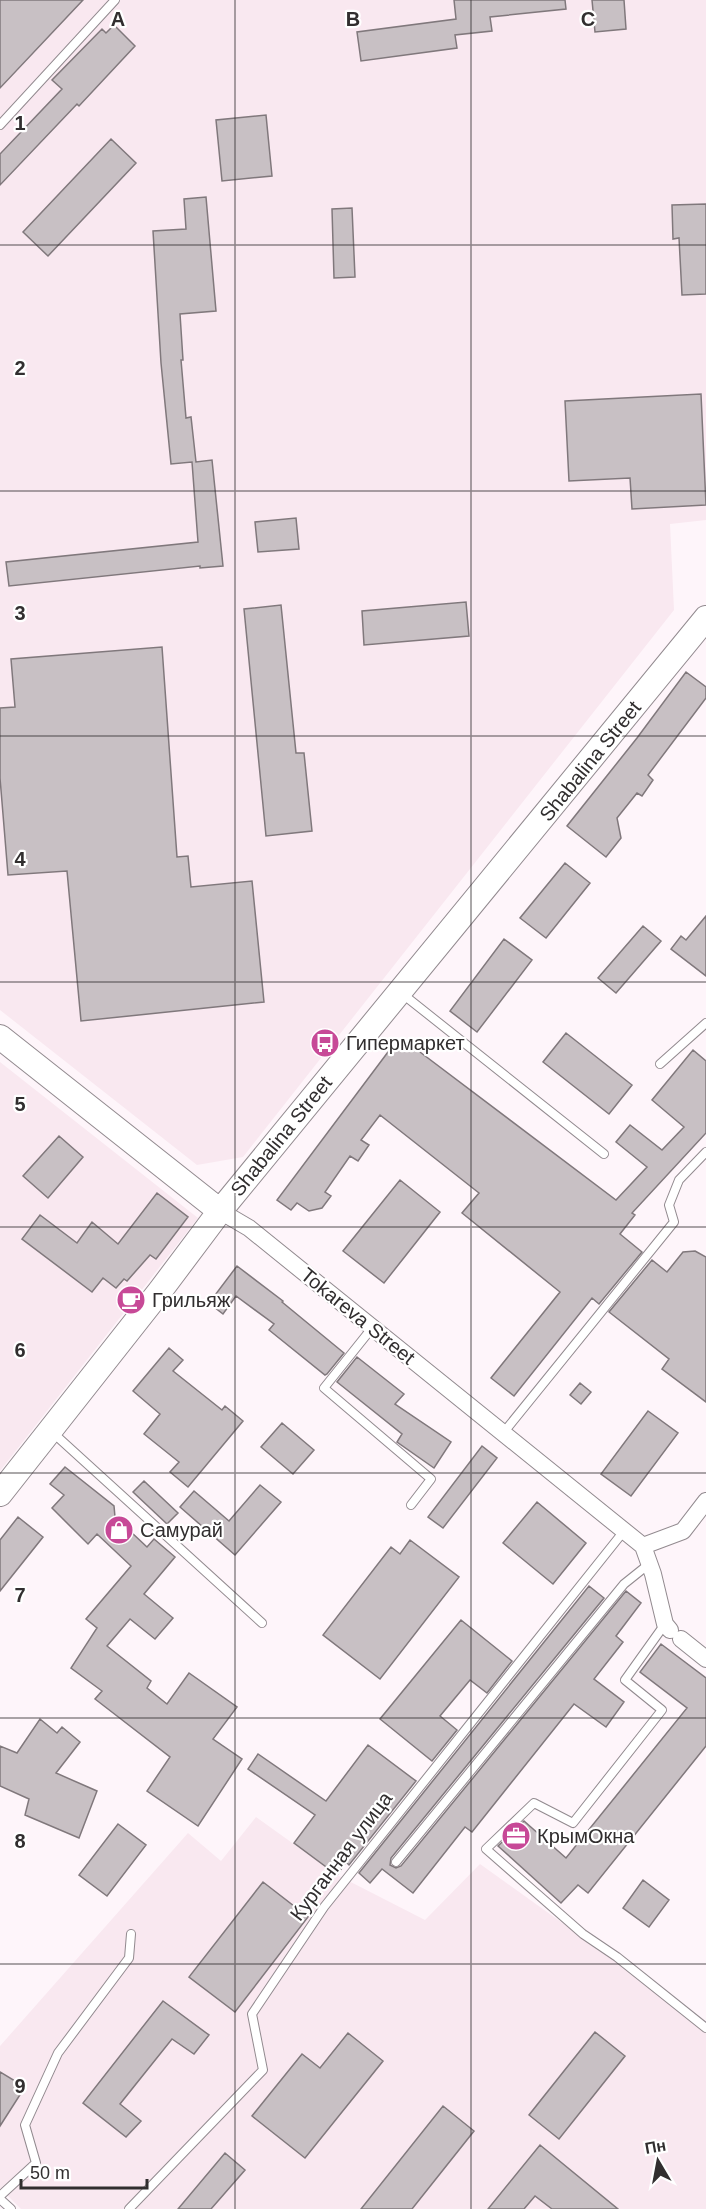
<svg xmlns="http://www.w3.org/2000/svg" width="706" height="2209" font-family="Helvetica,sans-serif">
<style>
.built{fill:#f9e8f0}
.building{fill:#c8c0c4;stroke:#80787c;stroke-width:1.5}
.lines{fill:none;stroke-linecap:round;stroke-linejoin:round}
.lane-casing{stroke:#928a8f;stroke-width:10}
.street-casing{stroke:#928a8f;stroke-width:18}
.secondary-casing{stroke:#928a8f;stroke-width:26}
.lane{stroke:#fff;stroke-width:8}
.street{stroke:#fff;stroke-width:16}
.secondary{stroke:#fff;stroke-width:24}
.grid{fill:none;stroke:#312e2f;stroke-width:1.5;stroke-opacity:0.55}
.labels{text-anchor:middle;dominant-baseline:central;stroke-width:4.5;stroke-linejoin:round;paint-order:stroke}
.street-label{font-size:20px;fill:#312e2f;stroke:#fff}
.poi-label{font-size:20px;fill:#312e2f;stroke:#fff;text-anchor:start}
.grid-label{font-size:20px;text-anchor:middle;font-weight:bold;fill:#312e2f;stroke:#fff;stroke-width:4.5;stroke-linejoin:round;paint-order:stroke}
</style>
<rect width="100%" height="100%" fill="#fef5fa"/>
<path class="built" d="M0,0H706V520L670,524L674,610L243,1157L197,1165L0,1010Z
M0,1062L198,1218L0,1471Z
M256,1817L337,1875L425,1920L480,1864L706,2026V2209H21L0,2188V2046L188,1833L221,1861Z"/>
<path class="building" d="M0,0H83L0,88Z
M454,0H565L566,9L490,17L492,31L455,35L457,48L361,61L357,32L456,19Z
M592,0H624L626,29L595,32Z
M114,25L135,46L79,106L77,104L0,185V154L62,89L52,80L102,29L106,33Z
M266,115L272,176L222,181L216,120Z
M111,139L136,163L48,256L23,232Z
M206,197L216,311L180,314L183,360H181L186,418L191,417L196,462L212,460L223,566L200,568V566L9,586L6,562L198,542L192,462L171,464L161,363L153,231L186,229L184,199Z
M706,204V294L682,295L679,238L673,239L672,205Z
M352,208L355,277L334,278L332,209Z
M701,394L706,505L632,509L630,478L569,481L565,401Z
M296,518L299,549L258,552L255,522Z
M466,602L469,636L364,645L362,611Z
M281,605L296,753H304L312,831L266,836L244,609Z
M162,647L177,857L188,856L191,887L252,881L264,1002L81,1021L67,871L8,875L0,778V708L15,707L11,659Z
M686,672L706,687V698L648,775L653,780L642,796L637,793L617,818L621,838L606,857L567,826L637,738Z
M565,863L590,883L546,938L520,918Z
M706,916V976L671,949L681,936L686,940Z
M643,926L661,941L616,993L598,978Z
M504,939L532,960L477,1032L450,1011Z
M566,1033L632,1085L609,1114L543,1062Z
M412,1046L616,1200L647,1167L616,1142L630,1125L662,1150L684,1127L652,1100L693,1050L706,1061V1133L632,1213L635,1215L620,1234L642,1252L599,1304L592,1298L514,1396L491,1378L560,1292L462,1213L479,1193L380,1115L361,1140L369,1145L358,1161L350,1156L325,1192L331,1196L322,1208L309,1211L297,1203L291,1210L277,1200L388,1052Z
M59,1136L83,1157L48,1198L23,1176Z
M400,1180L440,1212L384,1283L343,1251Z
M157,1193L188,1217L156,1259L150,1255L127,1281L124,1279L116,1288L103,1278L92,1292L22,1239L40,1215L77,1243L92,1222L118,1244Z
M695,1251L706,1257V1402L662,1369L669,1359L609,1312L652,1260L667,1272L683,1252Z
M237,1266L283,1301L282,1302L344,1353L327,1374L325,1375L269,1330L274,1324L236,1296L223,1314L209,1303Z
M169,1348L183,1360L173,1371L222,1410L225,1406L243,1421L188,1487L170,1472L179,1462L144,1434L160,1414L133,1391Z
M357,1357L404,1394L395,1404L451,1442L434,1468L397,1442L402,1434L337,1382Z
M580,1383L591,1392L581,1404L570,1395Z
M648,1411L678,1433L631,1496L601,1474Z
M282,1423L314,1450L293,1474L261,1447Z
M482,1446L497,1458L443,1528L428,1517Z
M65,1467L114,1506L115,1517L147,1547L154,1539L175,1557L144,1594L173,1618L155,1639L130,1619L107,1646L151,1681L147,1688L167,1704L189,1673L237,1707L213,1739L242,1759L198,1826L147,1791L170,1757L95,1699L102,1691L71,1668L97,1628L86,1619L131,1566L97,1534L88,1544L52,1508L64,1495L50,1484Z
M144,1481L178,1513L167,1524L133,1492Z
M260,1485L281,1502L235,1555L180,1507L194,1491L229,1521Z
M537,1502L586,1543L553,1584L503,1543Z
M18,1517L43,1537L0,1591V1540Z
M410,1540L459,1577L380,1679L323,1635L391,1547L400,1554Z
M589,1586L604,1598L391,1858L390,1865L396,1868L401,1866L626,1591L641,1603L616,1636L623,1642L594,1679L624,1702L606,1727L574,1704L472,1832L465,1827L413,1893L382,1869L370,1883L359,1873Z
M461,1620L512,1661L487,1693L470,1680L440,1716L457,1730L432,1761L380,1719Z
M661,1644L706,1678V1746L588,1893L578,1885L561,1903L498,1846L524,1821L566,1858L687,1708L640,1672Z
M40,1719L57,1733L62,1727L80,1742L56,1773L97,1791L79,1838L25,1815L29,1799L0,1786V1746L17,1753Z
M368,1745L416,1781L349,1865L346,1862L337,1875L294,1843L315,1815L248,1769L258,1754L326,1801Z
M118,1824L146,1845L107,1896L79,1875Z
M643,1880L669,1900L649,1927L623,1908Z
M263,1882L308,1917L235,2012L189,1977Z
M163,2001L209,2035L194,2054L172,2039L120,2104L141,2121L126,2137L83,2103Z
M595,2032L625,2056L559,2139L529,2115Z
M348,2033L383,2061L305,2158L252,2116L302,2054L320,2068Z
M0,2072L25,2087L0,2126Z
M443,2106L474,2131L412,2209H361Z
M540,2145L618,2209H552L535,2196L524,2209H488Z
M225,2153L245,2170L211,2209H178Z"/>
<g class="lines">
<g class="lane-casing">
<path id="lane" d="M0,125L115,0
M400,992L604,1154
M660,1064L706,1023
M372,1328L324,1388L431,1479L411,1505
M51,1431L262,1623
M504,1432L674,1222L669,1205L679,1180L706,1152
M665,1624L625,1680L662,1710L573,1823L534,1803L486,1849L583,1934L617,1957L706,2028
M396,1862L624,1584L649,1564
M0,2196L36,2163L25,2125L58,2053L129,1958L131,1934
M0,2199L11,2209
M129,2209L263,2070L252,2014L324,1907L624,1531"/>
</g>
<g class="street-casing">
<path id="street" d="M220,1211L249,1228L643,1546L653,1574L665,1624L670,1630
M643,1546L683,1531L706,1501
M681,1639L706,1659"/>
</g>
<g class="secondary-casing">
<path id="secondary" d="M0,1037L220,1211
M0,1494L160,1291L220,1211L706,618"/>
</g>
<use href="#lane" class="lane"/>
<use href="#street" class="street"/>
<use href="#secondary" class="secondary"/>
</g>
<path class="grid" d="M235,0V2209M471,0V2209M0,245H706M0,491H706M0,736H706M0,982H706M0,1227H706M0,1473H706M0,1718H706M0,1964H706"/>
<defs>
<g id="bus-disc" transform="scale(1.5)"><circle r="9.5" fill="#c74997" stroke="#fff"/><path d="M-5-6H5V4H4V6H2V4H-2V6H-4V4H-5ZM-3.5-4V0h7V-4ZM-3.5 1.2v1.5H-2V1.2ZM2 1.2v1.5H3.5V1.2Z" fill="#fff"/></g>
<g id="cafe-disc" transform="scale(1.5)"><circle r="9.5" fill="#c74997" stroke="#fff"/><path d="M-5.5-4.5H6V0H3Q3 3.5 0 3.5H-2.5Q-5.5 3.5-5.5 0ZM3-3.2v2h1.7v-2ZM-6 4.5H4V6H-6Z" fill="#fff"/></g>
<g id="shop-disc" transform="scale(1.5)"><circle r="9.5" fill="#c74997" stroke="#fff"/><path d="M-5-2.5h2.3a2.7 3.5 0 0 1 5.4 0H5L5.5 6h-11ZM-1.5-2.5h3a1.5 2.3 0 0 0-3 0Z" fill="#fff"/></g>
<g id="office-disc" transform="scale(1.5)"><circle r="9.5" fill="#c74997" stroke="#fff"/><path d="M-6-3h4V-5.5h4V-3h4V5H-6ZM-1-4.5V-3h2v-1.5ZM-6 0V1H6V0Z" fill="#fff"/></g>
</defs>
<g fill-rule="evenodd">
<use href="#bus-disc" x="325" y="1043"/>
<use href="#cafe-disc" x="131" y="1300"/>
<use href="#shop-disc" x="119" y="1530"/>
<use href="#office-disc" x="516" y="1836"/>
</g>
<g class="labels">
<g class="street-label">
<text transform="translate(590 761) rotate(-51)">Shabalina Street</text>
<text transform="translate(281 1136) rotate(-51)">Shabalina Street</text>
<text transform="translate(358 1316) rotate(39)">Tokareva Street</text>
<text transform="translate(341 1856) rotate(-53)">Курганная улица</text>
</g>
<g class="poi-label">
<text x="346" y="1043">Гипермаркет</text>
<text x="152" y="1300">Грильяж</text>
<text x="140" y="1530">Самурай</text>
<text x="537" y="1836">КрымОкна</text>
</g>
</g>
<g class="grid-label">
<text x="118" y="26">A</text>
<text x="353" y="26">B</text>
<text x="588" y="26">C</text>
<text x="20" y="130">1</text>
<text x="20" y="375">2</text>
<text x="20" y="620">3</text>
<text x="20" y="866">4</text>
<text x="20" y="1111">5</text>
<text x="20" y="1357">6</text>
<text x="20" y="1602">7</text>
<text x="20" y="1848">8</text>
<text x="20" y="2093">9</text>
</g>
<g transform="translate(658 2161) rotate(350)" stroke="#ffffff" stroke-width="4.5" paint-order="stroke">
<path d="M0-4.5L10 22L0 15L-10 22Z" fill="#312e2f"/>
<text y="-9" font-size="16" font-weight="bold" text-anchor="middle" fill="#312e2f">Пн</text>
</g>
<path d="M21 2179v9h126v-9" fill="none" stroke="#312e2f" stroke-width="3"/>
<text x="30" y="2179" font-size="18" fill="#312e2f" stroke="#ffffff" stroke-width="4.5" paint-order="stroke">50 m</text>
</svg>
